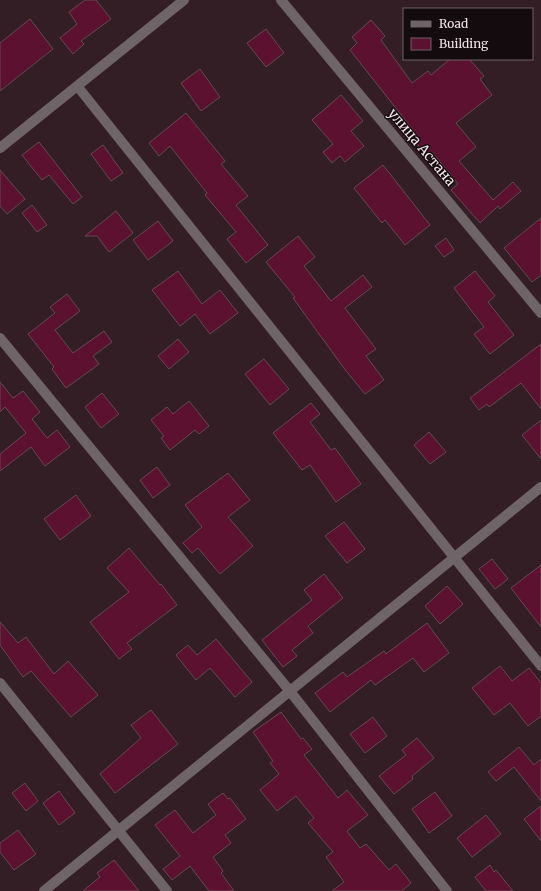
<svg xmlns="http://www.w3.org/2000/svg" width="541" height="891" font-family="Merriweather,serif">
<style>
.building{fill:#5d1130;stroke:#624b51}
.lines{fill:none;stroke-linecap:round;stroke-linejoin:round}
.street{stroke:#6f6467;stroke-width:10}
.labels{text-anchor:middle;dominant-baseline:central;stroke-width:3;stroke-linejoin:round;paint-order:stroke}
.street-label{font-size:14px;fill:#f2e4e8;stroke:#140b0e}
</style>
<rect width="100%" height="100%" fill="#321e24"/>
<path class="building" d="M85,0H96L111,19L81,41L84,44L73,54L60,38L77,24L69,12Z
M30,19L53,49L0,91V43Z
M371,20L385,36L381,40L412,83L428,71L431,75L450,59H469L484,76L480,79L492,95L456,123L476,147L459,161L493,200L513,182L521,191L500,209L498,206L480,223L451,190L458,184L432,152L427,156L413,139L417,135L350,50L357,43L352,37Z
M266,29L284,53L266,67L247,43Z
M200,69L220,97L201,111L181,83Z
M341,95L363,121L351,131L364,146L345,162L340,156L332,163L323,152L333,144L312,120Z
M186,113L225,161L221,164L248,196L236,205L268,245L246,263L227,239L236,232L205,195L207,193L170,146L159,156L149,143Z
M39,142L82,197L73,204L49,175L42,180L22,155Z
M103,145L123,173L111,181L91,154Z
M383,165L430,225L405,245L385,220L382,223L354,188Z
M0,170L25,199L7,214L0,206Z
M32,205L47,225L37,232L22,213Z
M116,211L133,233L109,252L97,236H85Z
M541,218V275L532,282L504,248Z
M158,221L173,241L148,260L133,240Z
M298,236L315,257L304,266L331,301L363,275L372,287L345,308L376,349L366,356L384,380L365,394L343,367L293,298L295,297L266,262Z
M446,238L454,250L444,257L435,246Z
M178,271L202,304L220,290L238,313L210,334L195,314L180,326L152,290Z
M475,271L495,296L488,302L514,335L490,354L474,334L484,327L454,288Z
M67,294L80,311L55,330L73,353L104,331L112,342L93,356L99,364L66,388L52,369L54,367L28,334L55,313L50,307Z
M178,339L189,352L169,369L158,356Z
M541,344V409L521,383L489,407L487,404L479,410L470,398Z
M264,359L289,389L270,405L245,374Z
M0,382L13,398L23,391L40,412L32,419L47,438L57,430L70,447L45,466L31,447L0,471V454L26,433L5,407L0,412Z
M102,393L119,414L101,428L85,407Z
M189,401L209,426L199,434L195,430L170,450L161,438L164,436L151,420L167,407L173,414Z
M311,403L320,414L310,422L331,450L335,448L361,484L336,502L310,465L302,470L273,433Z
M541,420V459L522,435Z
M429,432L446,452L430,464L414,445Z
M157,467L170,485L153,498L140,480Z
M228,473L250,500L228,517L253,546L220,574L198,548L192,553L183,543L202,527L185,505Z
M76,495L91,516L60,540L44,519Z
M344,522L365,549L347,563L325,536Z
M129,548L160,585L161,584L177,605L127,643L132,649L119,659L90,622L129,592L107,568Z
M492,559L508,579L495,589L479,569Z
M541,565V627L511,588Z
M324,574L343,598L308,626L313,633L292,650L297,656L283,667L262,640L312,600L304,590Z
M447,586L463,604L440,624L425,606Z
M0,622L18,643L26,637L54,674L68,661L98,695L71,717L31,671L23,677L0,645Z
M427,623L449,653L424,672L413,658L375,685L371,680L330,712L315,693L343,672L347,677L384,651L386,654Z
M216,639L252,682L235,697L210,668L196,680L176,655L188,645L197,655Z
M500,666L512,681L529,668L541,683V716L528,726L510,703L494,715L472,688Z
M151,710L178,744L115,793L100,774L141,738L131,725Z
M281,712L301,739L303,738L312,749L304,755L338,798L347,790L368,815L347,831L360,848L366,844L389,870L396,864L411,883L402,891H332L344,882L326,857L333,852L308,823L314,818L296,796L277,811L260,790L279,774L270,763L273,761L253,732Z
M373,717L387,736L365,753L350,734Z
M417,738L434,758L412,776L413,779L394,794L379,776L406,755L402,750Z
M519,747L534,765L541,759V801L514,767L496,781L488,772Z
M25,783L38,801L26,811L12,793Z
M59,791L75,813L59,825L43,803Z
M435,792L452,816L429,833L412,809Z
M223,793L228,799L230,798L246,819L225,835L231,843L213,857L223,871L221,873L234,891H209L190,866L172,880L163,869L180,856L155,825L175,810L193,833L216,815L208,804Z
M541,806V841L524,819Z
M486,815L501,834L472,857L457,838Z
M18,830L36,854L14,870L0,852V843Z
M114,860L139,891H83L100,877L97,873Z
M490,865L494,872L496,870L513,891H486L475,877Z"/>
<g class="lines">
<path class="street" d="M281,0L541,313
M78,87L541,666
M0,148L184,0
M0,338L289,690L447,891
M0,683L167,891
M44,891L541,487"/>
</g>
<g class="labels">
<g class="street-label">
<text transform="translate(422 147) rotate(50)">улица Астана</text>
</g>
</g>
<rect x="403" y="8" width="130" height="52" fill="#140b0e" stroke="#6d6265"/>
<rect x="411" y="21" width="20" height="6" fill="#6f6467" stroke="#6d6265"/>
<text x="439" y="28" font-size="12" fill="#f2e4e8">Road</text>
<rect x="411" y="38" width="20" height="12" fill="#5d1130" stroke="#6d6265"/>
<text x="439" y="48" font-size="12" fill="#f2e4e8">Building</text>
</svg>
